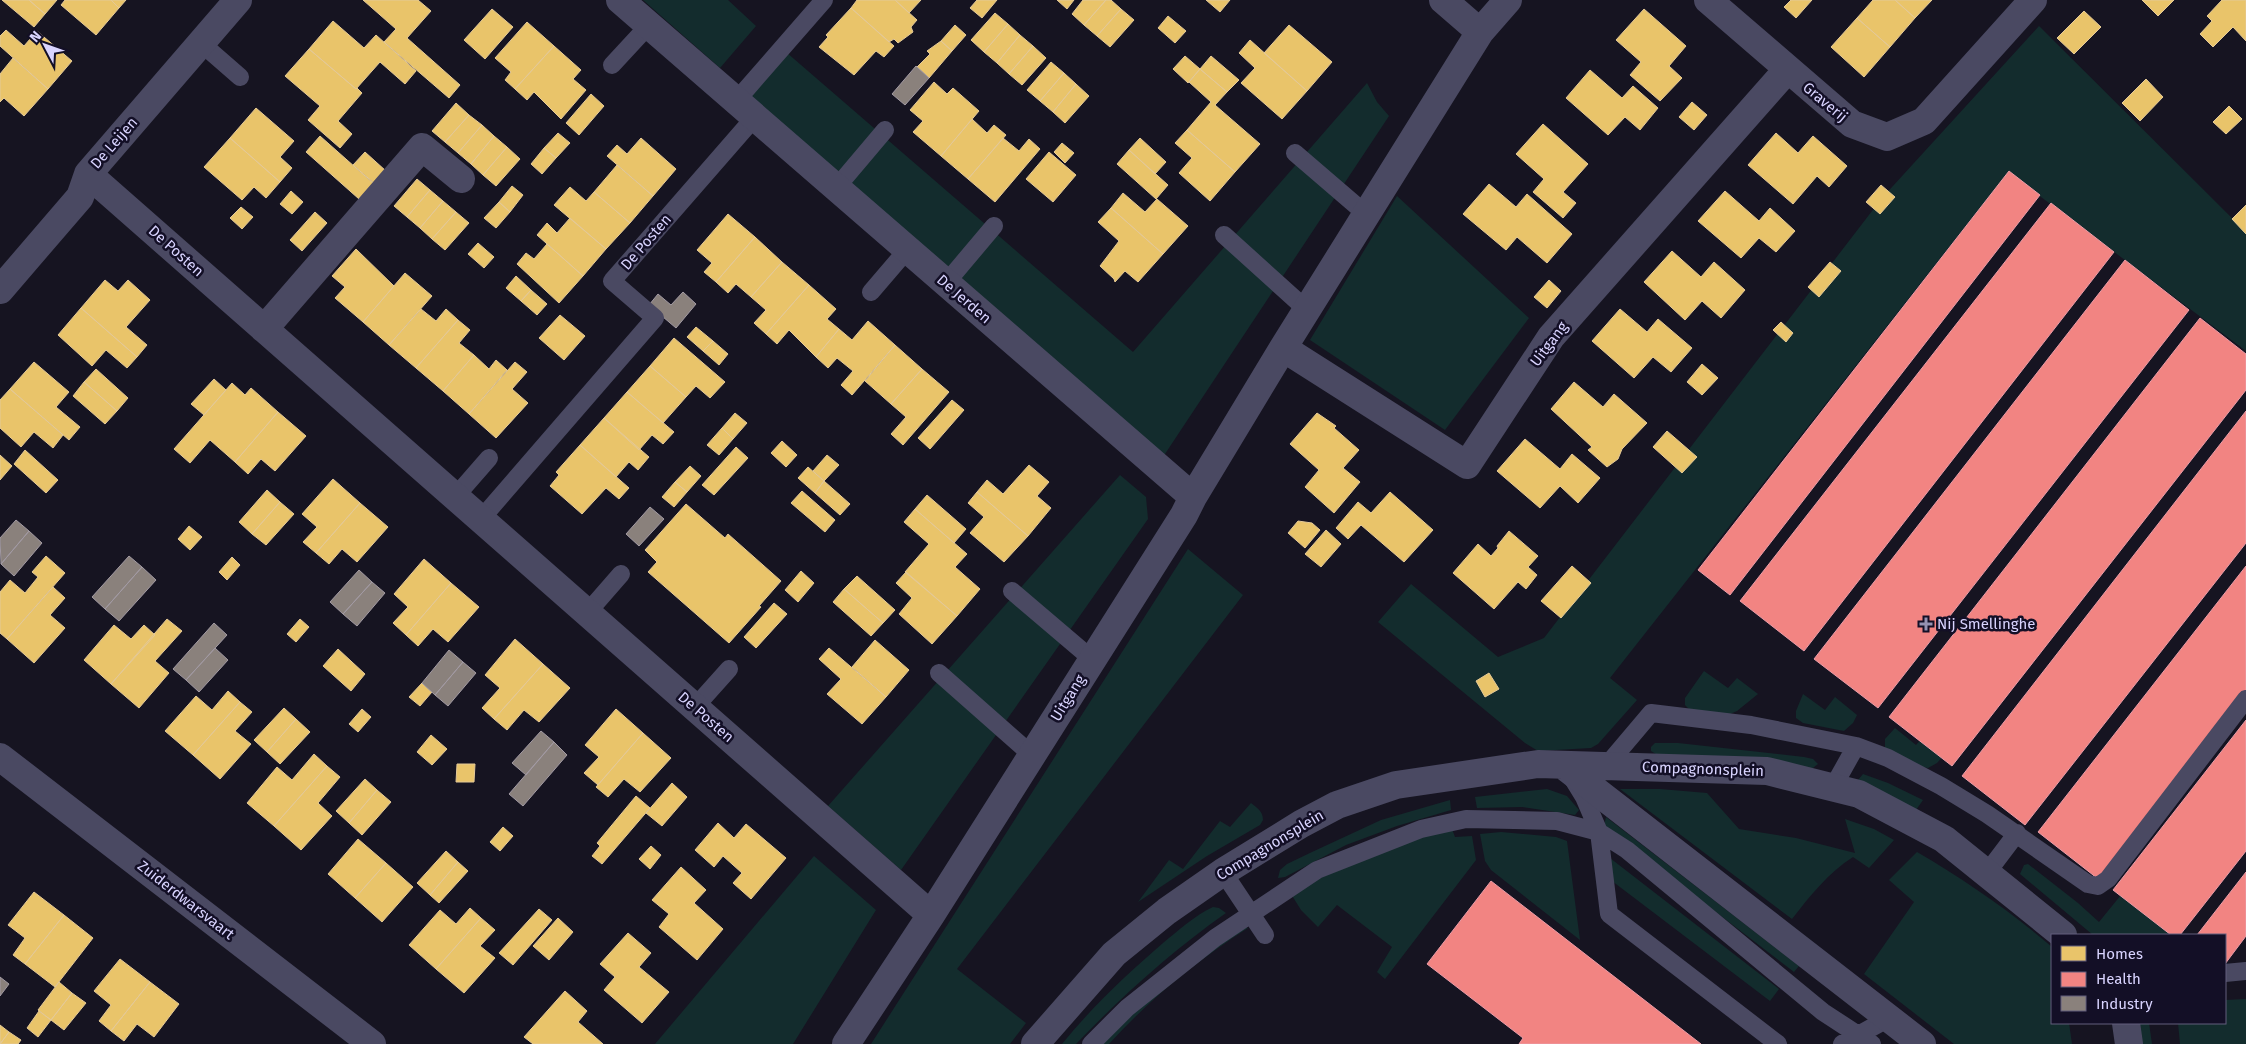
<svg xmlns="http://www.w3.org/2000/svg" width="2246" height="1044" font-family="'Fira Sans',sans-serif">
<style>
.green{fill:#132c2d}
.homes{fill:#e9c46a;stroke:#e4c997}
.health{fill:#f28482;stroke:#ea9ca8}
.industry{fill:#8a817c;stroke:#a29aa3}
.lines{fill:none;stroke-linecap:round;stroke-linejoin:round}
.service{stroke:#4a4962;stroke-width:18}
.minor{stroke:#4a4962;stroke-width:28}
.tertiary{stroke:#4a4962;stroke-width:28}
.poi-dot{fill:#9591b1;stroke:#130f26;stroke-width:2}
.labels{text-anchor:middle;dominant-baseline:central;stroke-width:5;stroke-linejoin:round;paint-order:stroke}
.street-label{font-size:15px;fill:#d9d4ff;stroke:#130f26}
.poi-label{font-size:15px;fill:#d9d4ff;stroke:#130f26;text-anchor:start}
</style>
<rect width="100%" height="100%" fill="#161421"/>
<path class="green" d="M643,0H728L756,26L720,68Z
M2039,26L2246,232V351L2029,188L2001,225L1979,209L1610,678L1637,700L1598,744L1591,748L1538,751L1525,743L1378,622L1411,584L1498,657L1544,638L1882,198Z
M786,52L1133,352L1367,83L1377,102L1389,116L1163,457L748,94Z
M1397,196L1529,318L1445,430L1310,340Z
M1120,475L1146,497L1148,519L901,870L828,806Z
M1188,549L1243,595L957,969L1026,1023L1010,1044H871Z
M1704,671L1728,688L1737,678L1758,694L1737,711L1730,714L1691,711L1685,705V698Z
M1803,694L1825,710L1835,697L1857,715L1853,723L1844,731L1803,723L1796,718V711Z
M1895,728L1916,745L1925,735L1947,752L1937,763L1928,768L1917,766L1885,749V739Z
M1655,743H1678L1804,757L1813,759L1818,764L1809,771L1659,756L1651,751V747Z
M1863,774L1888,783L1923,800L1916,810L1858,780Z
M1547,789L1567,796L1579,810L1575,815L1522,807L1477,808L1475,797Z
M1620,789H1660L1707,793L1739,829L1796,838L1855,853L1845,819L1874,829L1894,840L1869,868L1853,857C1828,873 1810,896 1792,919Z
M1450,800L1451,810L1397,826L1346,845L1285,877L1278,878L1280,870L1287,864L1312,852L1381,820Z
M1251,803C1257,808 1263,811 1263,820L1260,825L1207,856L1138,902L1169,860L1183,869L1220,821L1230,827Z
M1606,817L1799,966L1794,972L1604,826Z
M1452,829L1455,837L1472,836L1476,860L1385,979L1377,972L1392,947L1337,905L1318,927L1301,910L1291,894L1304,885L1402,842Z
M1501,832L1556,837L1567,841L1580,940L1491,870L1485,861L1480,834Z
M1917,852C1965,880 2010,911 2052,947V1023H2069L2072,1044H1954L1864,974L1914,902L1889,880Z
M814,856L876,910L793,1044H655Z
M1610,858L1779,989L1770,1001L1612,881Z
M2028,864L2078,903L2099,922L2134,879L2161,901L2168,935H2093L2020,874L2024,865Z
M1213,907L1219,908L1226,913C1172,951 1122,996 1076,1044H1062C1092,1007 1127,974 1163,943C1179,930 1194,916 1213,907Z
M1241,926L1248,928C1196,961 1150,999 1109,1044H1103L1157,989Z
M2246,999V1044H2180L2178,1023H2225V1000Z
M2133,1023H2149L2152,1044H2136Z"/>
<path class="homes" d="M2,0H29L45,14L34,27Z
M29,0H57L45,14Z
M65,0H111L119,8L96,35L61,5Z
M111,0H126L119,8Z
M363,0H418L431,11L407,38L460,85L449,98L384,42L396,29Z
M857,0H895L917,20L911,27L913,32L898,43L894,39L889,42L851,8Z
M895,0H921L909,13Z
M977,0H997L982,18L970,8Z
M1057,0H1074L1067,9Z
M1083,0H1106L1084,25L1072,14Z
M1106,0H1111L1121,9L1097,36L1084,25Z
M1206,0H1230L1220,12Z
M1791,0H1812L1796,18L1784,7Z
M1873,0H1895L1915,18L1890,47L1857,18Z
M1895,0H1932L1915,18Z
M2142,0H2174L2158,16Z
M2222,0H2246V41L2233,27L2213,47L2200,34L2212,21L2207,16Z
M851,8L894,46L884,57L876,51L854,75L819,47L828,37L826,35Z
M492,9L513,27L485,59L464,40Z
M1121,9L1134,20L1110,47L1097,36Z
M1644,9L1686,46L1669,66L1682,78L1660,101L1630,75L1641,62L1616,40Z
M2084,11L2101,27L2074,54L2057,38Z
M995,13L1008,24L984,52L971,40Z
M1168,16L1186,31L1175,43L1158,28Z
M1857,18L1890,47L1864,77L1831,47Z
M333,21L364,48L376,35L416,71L405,84L380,62L356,89L309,49Z
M527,22L554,46L515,89L505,80L511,72L495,58Z
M1008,24L1020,35L997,63L984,52Z
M955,25L966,35L952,51L941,41Z
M1289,25L1332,62L1307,91L1264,53Z
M6,30L24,46L37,31L72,61L48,89L0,46V36Z
M1020,35L1033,46L1009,74L997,63Z
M1250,40L1307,91L1282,119L1241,83L1255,68L1239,53Z
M941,41L952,51L929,78L917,67L930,54L927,51Z
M554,46L581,70L573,79L586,90L561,119L534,92L527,100L515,89Z
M1033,46L1046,58L1022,85L1009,74Z
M309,49L356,89L357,88L362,93L338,121L352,134L340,148L308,120L320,106L285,76Z
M1185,56L1200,69L1188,83L1173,69Z
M1211,56L1239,80L1227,92L1200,69Z
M13,58L48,89L24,116L4,98L0,102V74Z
M1051,62L1064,73L1040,101L1027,90Z
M1200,69L1227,92L1215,105L1260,144L1235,172L1187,130L1211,102L1189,82Z
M1590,70L1622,98L1633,86L1658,108L1640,130L1625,117L1608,135L1566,98Z
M1064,73L1076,84L1053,112L1040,101Z
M2146,79L2163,97L2140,121L2122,103Z
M934,82L947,94L953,88L979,111L941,156L913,132L923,121L910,110Z
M1076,84L1089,96L1065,123L1053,112Z
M591,94L604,106L579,135L566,123Z
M1692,102L1707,115L1694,130L1679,117Z
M456,103L469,115L445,142L432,131Z
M2229,106L2242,119L2226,134L2213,122Z
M256,108L294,141L280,157L292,168L280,182L230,138Z
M469,115L482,125L458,153L445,142Z
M972,119L987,133L994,125L1006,135L968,179L941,156Z
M1543,124L1588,164L1563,192L1576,203L1563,218L1533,192L1544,179L1516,154Z
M482,125L494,136L471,164L458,153Z
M1187,130L1235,172L1210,201L1179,173L1192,158L1175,143Z
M558,133L570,143L556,158L544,148Z
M1776,133L1798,153L1813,136L1847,166L1829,187L1817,176L1793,204L1748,165Z
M320,136L373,183L359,199L306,152Z
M494,136L507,147L483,175L471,164Z
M230,138L280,182L266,198L254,187L242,200L204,167Z
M641,138L676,169L653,196L607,156L617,145L627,154Z
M1003,138L1019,151L1029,139L1040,149L995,202L968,179Z
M1140,138L1166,162L1155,174L1129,150Z
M1062,143L1074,153L1065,163L1054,152Z
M507,147L520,159L496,186L483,175Z
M544,148L556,158L542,174L531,164Z
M1129,150L1168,185L1156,199L1117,164Z
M365,152L386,171L375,184L353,165Z
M1049,152L1076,175L1053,202L1026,179Z
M617,165L653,196L630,223L594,192Z
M417,179L430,190L407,217L394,206Z
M1489,184L1516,207L1527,194L1572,234L1547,263L1517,237L1506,250L1463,214Z
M1881,185L1895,197L1880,214L1866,202Z
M512,186L523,195L510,212L499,202Z
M570,187L586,201L594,192L630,223L606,249L554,205Z
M430,190L443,201L420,228L407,217Z
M291,191L303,202L292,214L280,204Z
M1725,191L1759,221L1770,208L1795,231L1776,252L1759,238L1741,258L1698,221Z
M1123,193L1145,212L1157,199L1188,226L1163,254L1111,208Z
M443,201L456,212L432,239L420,228Z
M499,202L510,212L496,228L484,218Z
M2246,205V234L2232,219Z
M241,207L253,217L242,229L230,218Z
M1111,208L1163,254L1138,282L1125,271L1115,282L1114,279L1100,266L1119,241L1098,222Z
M315,212L327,223L302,251L290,240Z
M456,212L469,223L445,250L432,239Z
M728,214L755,237L716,282L704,272L712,263L697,250Z
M570,218L606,249L583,276L537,235L547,223L557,233Z
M755,237L782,262L751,297L736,284L728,293L716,282Z
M478,243L494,257L484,268L468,254Z
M547,244L583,276L559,303L517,264L526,253L534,259Z
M356,249L394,286L363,322L335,298L345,287L332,276Z
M1672,251L1701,277L1714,262L1745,290L1721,318L1702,301L1685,320L1644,282Z
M782,262L809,285L766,334L754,323L766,310L751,297Z
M1830,262L1841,271L1819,297L1808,287Z
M405,273L432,296L389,345L363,322Z
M516,276L531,290L521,301L506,288Z
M105,280L118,291L128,280L150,300L126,327L147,345L137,357L81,308Z
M1549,280L1561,291L1547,308L1534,297Z
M809,285L836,309L827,319L839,329L816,357L789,330L777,344L766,334Z
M531,290L547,304L537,315L521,301Z
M81,308L137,357L127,368L106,350L92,366L58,335Z
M421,309L436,321L446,309L458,320L416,368L389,345Z
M1620,309L1647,332L1658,319L1692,348L1671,372L1653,357L1634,378L1592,341Z
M560,315L585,336L564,360L539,338Z
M458,320L470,330L459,343L474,355L443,391L416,368Z
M868,321L895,345L852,395L841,385L853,371L837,358L828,368L816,357L839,329L852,340Z
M1781,322L1793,333L1786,342L1773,330Z
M696,327L713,341L703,351L687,337Z
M674,338L725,382L710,398L696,386L686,397L650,366Z
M713,341L728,354L719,365L703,351Z
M895,345L922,369L891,404L865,381Z
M474,355L489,369L496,360L507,370L469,414L443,391Z
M34,362L69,392L56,407L80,427L69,440L10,389Z
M515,362L527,372L512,389L528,403L496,438L469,414Z
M1702,364L1718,378L1702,395L1687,382Z
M650,366L686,397L663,423L627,392Z
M96,369L128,398L117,411L84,382Z
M922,369L949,392L903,445L891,434L906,417L891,404Z
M214,379L226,390L204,415L191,404Z
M84,382L117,411L105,424L73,396Z
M1574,382L1603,407L1614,394L1647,423L1622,449L1618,459L1607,467L1588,450L1592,447L1551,409Z
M232,383L245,395L251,388L278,412L235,462L210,440L190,463L174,449Z
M10,389L63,435L53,448L34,432L21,447L0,428V400Z
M627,392L674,432L663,444L652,435L639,450L604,418Z
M952,400L964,410L930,449L918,438Z
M278,412L306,436L275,471L261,459L248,474L235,462Z
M735,413L747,423L733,439L722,428Z
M1317,413L1336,426L1334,428L1359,450L1343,468L1360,482L1334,513L1305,487L1319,470L1290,444Z
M604,418L649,457L638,470L629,462L616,477L580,445Z
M722,428L733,439L719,455L707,445Z
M1667,431L1697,457L1682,473L1653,447Z
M1525,439L1560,469L1572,454L1600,478L1578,503L1560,486L1540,508L1497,471Z
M782,441L797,455L786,467L771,453Z
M580,445L629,488L619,499L606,488L582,514L550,486L559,475L556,472Z
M736,447L748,458L714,495L702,485Z
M25,450L58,480L46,493L14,464Z
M0,455L12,466L0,480Z
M827,455L839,465L824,481L813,471Z
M1029,465L1049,482L1037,496L1051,508L1028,536L977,492L987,480L1003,494Z
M690,466L701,476L687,492L675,482Z
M808,467L824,481L815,493L798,478Z
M333,479L360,503L316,553L303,542L317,527L302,514Z
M824,481L850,504L840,515L815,493Z
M675,482L687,492L674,507L662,497Z
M267,490L280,502L252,534L239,522Z
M802,491L835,520L825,532L791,503Z
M977,492L1028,536L1004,562L970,533L984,517L968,503Z
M1390,492L1433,530L1404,562L1361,525L1348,539L1336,528L1358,502L1371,513Z
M927,495L966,529L954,543L915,509Z
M280,502L294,514L266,545L252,534Z
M360,503L388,527L357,562L342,549L329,564L316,553Z
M686,504L725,538L728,534L781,581L759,606L761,607L729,643L648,572L657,562L645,550Z
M915,509L967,554L955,567L980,589L957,616L905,572L929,544L904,522Z
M1298,521L1312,523L1320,530L1305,548L1288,533Z
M189,526L202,537L190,550L178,539Z
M1326,530L1341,544L1321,567L1305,554Z
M1509,531L1538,556L1528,567L1537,575L1526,589L1518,582L1494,609L1453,573L1478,544L1491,556L1498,548L1497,546Z
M46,556L65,573L7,639L0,633V592L10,580L25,593L38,577L32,572Z
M232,557L240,565L227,580L219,572Z
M424,559L451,583L406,635L393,623L408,607L394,594Z
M1572,566L1591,583L1561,618L1541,601Z
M801,571L814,583L798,602L785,590Z
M906,572L957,616L932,644L899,614L912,598L896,583Z
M857,576L895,610L883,623L844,589Z
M451,583L479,607L448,642L433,629L418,646L406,635Z
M53,587L65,598L50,615L65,628L34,663L7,639Z
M844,589L883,623L871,636L833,602Z
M774,603L787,614L756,648L744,637Z
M167,619L182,631L155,661L169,673L139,708L111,684Z
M300,619L309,627L296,642L287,634Z
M114,625L131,639L144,625L155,635L111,684L84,660Z
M515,639L543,664L494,719L482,708L500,688L485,675Z
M875,640L909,670L886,697L852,667Z
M829,648L886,697L862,724L827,694L841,679L819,659Z
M338,649L365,674L351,691L323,666Z
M543,664L570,688L539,722L524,710L507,730L494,719Z
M1489,673L1499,689L1485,697L1476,681Z
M422,683L432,692L420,706L409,697Z
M228,691L240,702L193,755L165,731L196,696L212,710Z
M240,702L252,712L235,731L251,744L220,779L193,755Z
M284,708L296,719L267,752L254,740Z
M362,709L371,717L358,732L349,724Z
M616,709L643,733L598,785L584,773L599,757L585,745Z
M296,719L310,732L280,764L267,752Z
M643,733L671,758L640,792L624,779L608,797L596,787Z
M431,735L447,749L432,765L417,752Z
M314,754L327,766L274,826L247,803L277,767L292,780Z
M457,764H475L474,782H456Z
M327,766L340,777L318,803L332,816L301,850L274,826Z
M365,779L377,790L349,823L336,811Z
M672,783L687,797L662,826L646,813Z
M377,790L391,802L362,835L349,823Z
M636,796L650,808L602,864L592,856L600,846L597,843Z
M718,823L734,838L746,824L786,858L751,899L733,883L742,873L723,856L714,867L695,850Z
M503,827L513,836L500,851L490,842Z
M358,839L386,863L355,898L328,874Z
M651,846L661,855L650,869L639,859Z
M446,851L458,862L430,895L417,883Z
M458,862L468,871L439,903L430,895Z
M386,863L413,887L382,922L355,898Z
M681,867L706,890L694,903L723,929L697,960L659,927L669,914L652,900Z
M34,892L64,915L25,964L13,955L25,938L8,925Z
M470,908L481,918L436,969L409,945L440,910L456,924Z
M539,909L552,920L513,965L499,953Z
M64,915L93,938L55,987L25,964Z
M481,918L495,930L480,946L495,958L464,993L436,969Z
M558,918L573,932L549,960L533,946Z
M628,933L651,953L639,967L669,992L642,1023L604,990L615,977L600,964Z
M120,959L150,982L111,1031L99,1021L111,1005L94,991Z
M59,982L72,993L51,1020L38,1010Z
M150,982L179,1004L154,1037L137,1024L124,1041L111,1031Z
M565,991L587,1011L578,1022L603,1044H533L524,1037Z
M72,993L86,1003L64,1030L51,1020Z
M39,1011L51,1020L38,1037L27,1028Z
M0,1025L9,1032L0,1044Z
M9,1032L21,1040L18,1044H0Z"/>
<path class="health" d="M2009,171L2040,195L1730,595L1698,570Z
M2051,203L2114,252L1804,651L1740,601Z
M2125,260L2189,310L1878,708L1814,659Z
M2200,318L2246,354V390L1952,766L1889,717Z
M2246,411V543L2025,825L1962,776Z
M2246,566V697L2102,882L2038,832Z
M2246,720V851L2180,935H2171L2113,890Z
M2246,872V936L2225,964V935H2197Z
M1491,881L1701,1044H1519L1523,1038L1427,964Z"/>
<path class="industry" d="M916,66L929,78L905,105L892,94Z
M683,292L696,304L676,328L649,305L658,294L671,305Z
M650,507L664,519L639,546L626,534Z
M16,520L29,531L1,564L0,538Z
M29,531L42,543L14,576L1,564Z
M129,556L142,567L105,609L92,597Z
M142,567L156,580L119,621L105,609Z
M359,570L372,582L343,614L330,602Z
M372,582L385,593L357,626L343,614Z
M214,623L227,635L186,680L173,669Z
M215,648L228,660L199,692L186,680Z
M449,650L463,662L435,695L422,683Z
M463,662L476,673L448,706L435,695Z
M541,731L554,742L526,775L512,763Z
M554,742L567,755L523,806L509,794Z
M0,977L9,984L0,996Z"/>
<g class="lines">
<path class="service" d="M201,43L240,77
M612,65L649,25
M736,101L824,0
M1295,153L1366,214
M836,188L885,130
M1224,235L1307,310
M946,283L994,226
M871,292L907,250
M455,497L489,458
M481,519L655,318L612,281L754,118
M1012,591L1093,660
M587,613L621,574
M939,673L1032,755
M695,707L729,669
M1607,765L1651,713L1751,725L1856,746L1888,758L1941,786L1987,814L2088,884L2098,886L2108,879L2246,699
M1573,779L1584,797L1599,832L1609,914L1778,1044
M1833,787L1856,746
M1223,872L1265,935
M1986,874L2017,833
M2225,973L2246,971
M1091,1044L1127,1008L1215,938L1317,870L1421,829L1466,819L1557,821L1599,832L1627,850L1823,1012L1872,1044
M1842,1044L1889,1018"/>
<path class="minor" d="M620,0L1193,497
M1443,0L1480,32
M1708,0L1852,124L1887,137L1924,121L2033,0
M88,174L931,915
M0,290L80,197L88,174L238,0
M264,329L422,147L461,179
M1283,348L1467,465L1551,337L1787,70
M1564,766L1922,1044
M2126,1023L2129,1044
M846,1044L931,915L1184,515L1193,497L1283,348L1480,32L1508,0
M1035,1044L1114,954L1167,911L1223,872L1301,824L1337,805L1396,785L1538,764L1767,771L1859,794L1944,839L2063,935"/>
<path class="tertiary" d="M0,757L372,1044"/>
</g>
<path class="poi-dot" d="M1923.5 616.5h5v5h5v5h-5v5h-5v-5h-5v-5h5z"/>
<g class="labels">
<g class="street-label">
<text transform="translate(1825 102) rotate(40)">Graverij</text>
<text transform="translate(114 143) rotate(-49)">De Leijen</text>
<text transform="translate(646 242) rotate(-49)">De Posten</text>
<text transform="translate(176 251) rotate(42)">De Posten</text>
<text transform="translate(964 299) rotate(41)">De Jerden</text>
<text transform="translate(1549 344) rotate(-53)">Uitgang</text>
<text transform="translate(1068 698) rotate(-58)">Uitgang</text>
<text transform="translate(706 717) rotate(41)">De Posten</text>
<text transform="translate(1703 769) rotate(2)">Compagnonsplein</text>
<text transform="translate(1270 845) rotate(-31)">Compagnonsplein</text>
<text transform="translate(186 900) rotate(38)">Zuiderdwarsvaart</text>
</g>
<g class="poi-label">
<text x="1937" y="624">Nij Smellinghe</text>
</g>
</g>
<rect x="2051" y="934" width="175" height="90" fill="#130f26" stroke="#625e7d"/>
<rect x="2061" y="946" width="25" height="15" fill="#e9c46a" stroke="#625e7d"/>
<text x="2096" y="959" font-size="15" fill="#d9d4ff">Homes</text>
<rect x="2061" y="972" width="25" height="15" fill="#f28482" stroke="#625e7d"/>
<text x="2096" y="984" font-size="15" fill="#d9d4ff">Health</text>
<rect x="2061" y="996" width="25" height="15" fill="#8a817c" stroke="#625e7d"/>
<text x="2096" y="1009" font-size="15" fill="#d9d4ff">Industry</text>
<g transform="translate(45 45) rotate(311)" stroke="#130f26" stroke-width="4" paint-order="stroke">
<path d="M0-4L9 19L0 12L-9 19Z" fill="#d9d4ff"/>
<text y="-8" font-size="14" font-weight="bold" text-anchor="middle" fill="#d9d4ff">N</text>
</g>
</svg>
